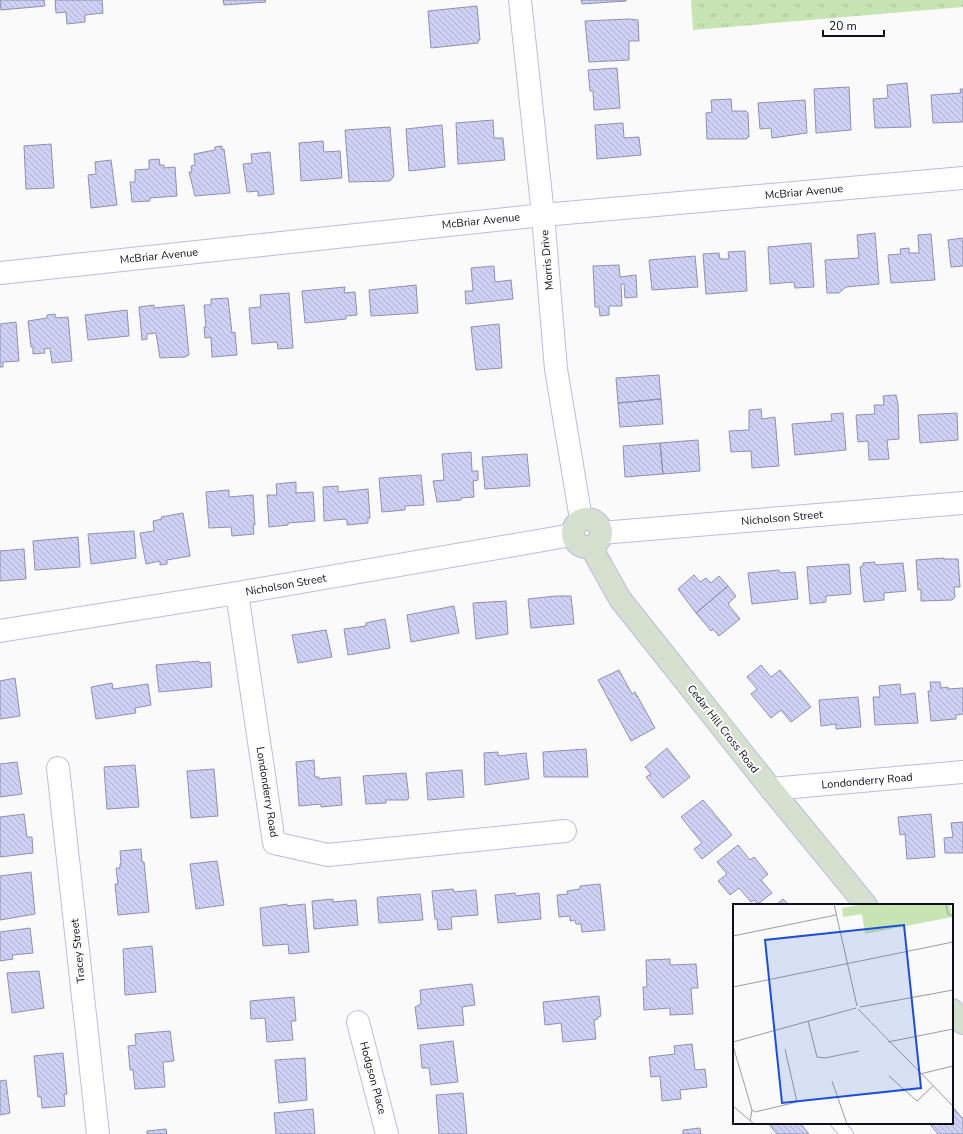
<svg xmlns="http://www.w3.org/2000/svg" width="963" height="1134" font-family="'Nunito Sans',sans-serif">
<style>
.grass{fill:url(#grass-tufts)}
.building{fill:url(#building-back-hatch);stroke:#8e90b0}
.lines{fill:none;stroke-linecap:round;stroke-linejoin:round}
.lane-casing{stroke:#bbbde0;stroke-width:14}
.street-casing{stroke:#bbbde0;stroke-width:24}
.secondary-casing{stroke:#bbbde0;stroke-width:24}
.lane{stroke:#fff;stroke-width:12}
.street{stroke:#fff;stroke-width:22}
.secondary{stroke:#d5e0ce;stroke-width:22}
.labels{text-anchor:middle;dominant-baseline:central;stroke-width:4;stroke-linejoin:round;paint-order:stroke}
.street-label{font-size:11px;fill:#10101c;stroke:#fff}
.inset-road{fill:none;stroke:#9c9ca1;stroke-width:1}
.view{fill:#1d4ed8;fill-opacity:0.15;stroke:#1d4ed8;stroke-width:2}
.inset-edge{fill:none;stroke:#10101c;stroke-width:2}
</style>
<defs>
<pattern id="grass-tufts" width="24" height="20" patternUnits="userSpaceOnUse"><rect width="24" height="20" fill="#c7e5b3"/><path d="M3 7l-1-3M5 7V3M7 7l1-3M15 17l-1-3M17 17v-4M19 17l1-3" fill="none" stroke="#aac399"/></pattern>
<pattern id="building-back-hatch" width="6" height="6" patternUnits="userSpaceOnUse"><rect width="6" height="6" fill="#ced1f4"/><path d="M-1 5l2 2M0 0l6 6M5-1l2 2" fill="none" stroke="#b0b2d1"/></pattern>
</defs>
<rect width="100%" height="100%" fill="#fafafa"/>
<path class="grass" d="M691,0H963V7L693,30Z"/>
<path class="building" d="M0,0H44L45,6L1,10Z
M55,0H102L103,13L85,15V22L67,24L66,12L56,13Z
M223,0H265L266,2L224,5Z
M581,0H626V1L582,4Z
M477,6L480,40H478V43L431,48L428,11Z
M628,19L638,20L639,41H629V60L589,62L585,21Z
M617,68L620,108L594,110L593,91H590L588,70Z
M907,83L911,127L875,128L873,99L888,98L887,85Z
M849,87L851,130L816,133L814,89Z
M960,89H963V122L933,123L931,95L961,93Z
M731,99L732,111H746L748,113L749,137H747V139H707L706,113L712,112L711,100Z
M805,100L807,133L772,138L771,128L760,129L758,103Z
M493,120L494,138H503L505,160L458,164L456,123Z
M623,123L624,138L639,137L641,155L597,159L595,125Z
M442,125L445,167L409,171L406,129Z
M390,127L394,176L390,181L349,182L345,130Z
M323,141L324,152L340,151L342,178L301,181L299,143Z
M51,144L54,188L26,189L24,146Z
M222,146V150L224,149L230,193L195,196L189,172H192L191,166L195,165L194,154L215,150V147Z
M270,152L274,194L258,196V191L247,192L243,164L252,163L251,154Z
M159,159L160,165H164V168L175,167L177,196L150,198V201L132,202L130,182H135V170L149,169V160Z
M111,160L117,205L91,208L88,175L96,174L95,162Z
M875,233L879,284L846,287L839,293H827L825,260L859,258L857,235Z
M931,234L935,280L891,283L888,255L901,254L900,249L909,248V253H919L918,235Z
M963,238V266L951,267L948,240Z
M811,243L814,287L795,288L794,282L770,284L768,247Z
M745,251L747,291L706,294L703,254L719,253L720,259H729L728,252Z
M695,256L698,287L652,290L649,260Z
M619,265L620,277L636,275L637,297L625,298L624,284H621L622,306H609V315L600,316L599,307H595L593,266Z
M494,266L495,282L511,280L513,299L466,304L465,291H473L471,268Z
M416,285L418,313L371,316L369,290Z
M345,287L344,293L355,292L357,315L346,316V319L305,323L302,291Z
M289,293L293,348L278,349L277,342L252,344L249,308L261,307L260,295Z
M228,298L232,333L235,332L237,355L212,357L211,337L205,338L204,327H206L204,305H211V299Z
M154,305V308L184,305L189,355L186,356V357L160,358L156,333L147,334V339L142,340L139,307Z
M127,310L129,336L88,340L85,315Z
M55,314L56,318L68,317L72,361L52,363L50,348L44,349L45,353L33,354V347H31L28,321L47,318V315Z
M16,322L19,361L3,362V367H0V324Z
M499,324L502,368L476,370L471,327Z
M659,375L661,399L618,403L616,378Z
M896,395L898,404L899,439L887,440L889,459L869,460L868,441L858,442L856,415L875,414L874,405H884L883,396Z
M661,399L663,424L620,427L618,403Z
M761,409L762,419L775,417L779,466L752,468L751,451L731,452L729,431L749,430V410Z
M843,413L846,450L795,455L792,424L832,421L831,414Z
M957,413L958,440L920,443L918,415Z
M698,440L700,471L663,474L660,443Z
M660,443L663,474L625,477L623,446Z
M471,452L472,471H478V480L473,481L474,497L461,498V500L437,502L433,481L444,480L442,454Z
M527,454L530,486L485,489L482,457Z
M421,475L424,505L405,506V510L382,512L379,478Z
M296,482V493L313,492L315,521L288,523V525L269,527L267,495H277L276,484Z
M338,486V492L368,489L370,518H368V523L347,525V520L345,519L324,521L323,487Z
M229,490V497L253,495L255,525H253L254,534L232,536L231,527L209,528L206,492Z
M183,513L190,556L167,560V564L160,565V561L146,564L140,533L154,531L153,521L162,519L161,517Z
M134,531L136,558L91,564L88,534Z
M78,537L80,567L35,570L33,541Z
M24,549L26,579L0,581V551Z
M944,558V559H958L960,587H954L955,597L952,600L921,601V589L918,590L916,560Z
M875,562V565L903,563L906,591L884,593V600L864,602L860,567L863,566V563Z
M849,564L851,594L826,596V602L810,604L807,567Z
M779,570L780,573L795,572L798,599L752,604L748,573Z
M694,575L700,582L706,578L711,583L719,576L728,586L696,613L678,589Z
M728,586L736,596L728,604L740,619L719,636L713,629L711,631L696,613Z
M556,596H571L574,624L531,628L528,599Z
M506,601L508,634L476,639L473,603Z
M454,606L459,633L411,642L407,615Z
M385,619L390,648L348,655L344,629L366,626V623Z
M326,630L332,657L298,663L292,635Z
M199,661V663L210,662L212,687L159,692L156,665Z
M761,665L771,677L780,670L811,707L791,722L781,710L771,718L751,694L757,689L747,677Z
M619,670L632,694L635,692L655,728L631,741L598,680Z
M15,678L20,716L0,719V681Z
M930,682H940L941,688L948,687V689L963,688V714L956,715V719L931,721L928,691H931Z
M112,683L113,689L148,684L151,705L135,708L136,713L96,719L91,687Z
M900,684L901,695L915,693L918,723L875,725L873,697H880L879,686Z
M858,697L861,727L836,729V724L821,726L819,700Z
M667,748L690,777L663,798L646,777L651,774L645,767Z
M586,749L588,777H544L543,752Z
M498,752V756L526,753L529,779L485,785L484,753Z
M314,760L315,777H319V779L340,777L342,805L321,807V804L299,806L296,762Z
M17,762L22,794L0,797V764Z
M135,765L139,807L107,809L104,767Z
M214,769L218,816L191,818L187,771Z
M462,770L464,797L428,800L426,773Z
M406,773L409,798L407,800H386V803L366,804L363,776Z
M703,800L732,835L702,859L694,849L702,843L681,817Z
M24,814L27,837H32L33,853L0,857V817Z
M931,814L935,857L907,859L905,834L900,835L898,817Z
M963,822V853H945L944,838L953,837L951,823Z
M738,845L750,860L754,857L768,874L761,880L772,893L758,904L754,900L751,902L739,888L730,895L718,881L727,874L717,862Z
M141,849L142,862H144L149,912L118,915L115,884H118L116,868H120V864H121L120,851Z
M217,861L224,905L196,909L190,864Z
M31,872L35,914L0,920V876Z
M600,884L605,930L582,932L581,924H576L575,920L570,921V916L559,917L557,895L568,894L567,891L580,889V886Z
M453,889L454,892L476,890L478,915L451,917L452,929L438,930L437,919H435L432,891Z
M515,893L516,896L539,893L541,919L498,923L495,895Z
M420,894L423,920L379,923L377,898L379,897Z
M333,899V902L356,900L358,925L314,929L312,901Z
M783,899L789,905H776Z
M287,904V906L305,904L309,952L289,954L288,944L263,946L260,908Z
M30,928L33,953L12,955L13,959L0,961V932Z
M152,946L156,992L125,995L123,949Z
M670,959V965L696,964L698,988H691L693,1014L670,1015V1008L644,1010L643,987H647L646,960Z
M39,971L44,1008L12,1013L7,973Z
M472,984L475,1005L462,1007L464,1025L418,1029L415,1007L421,1004L420,990Z
M599,996L601,1016L598,1017V1019L594,1020L596,1039L563,1042L561,1023L545,1025L543,1002Z
M294,997L296,1021H291L293,1040L267,1042L265,1018L251,1019L250,1001Z
M170,1031L174,1061L163,1062L165,1087L135,1089L133,1070H130L128,1046L136,1045L135,1034Z
M453,1041L458,1082L431,1085L429,1068H422L420,1045Z
M692,1044L695,1070L705,1069L707,1087L680,1090L681,1099L662,1101L660,1076L651,1077L649,1057L675,1054L674,1046Z
M63,1053L67,1094H64L65,1106L42,1108L41,1097H38L34,1056Z
M305,1058L307,1100L279,1103L275,1060Z
M6,1080L10,1113L0,1115V1081Z
M463,1093L467,1134H439L436,1095Z
M952,1106L962,1118L963,1117V1134H938L929,1123H952Z
M313,1109L315,1134H276L274,1113Z
M768,1123H800L809,1134H777Z
M700,1128L701,1134H683V1130Z
M166,1129L167,1134H147V1131Z"/>
<g class="lines">
<g class="lane-casing">
<path id="lane" d="M837,1123L847,1134"/>
</g>
<g class="street-casing">
<path id="street" d="M520,0L543,215L556,369L581,519
M0,273L543,215L963,178
M601,533L963,503
M237,593L274,843L328,855L565,831
M0,631L237,593L572,535
M58,768L98,1134
M771,789L963,772
M358,1022L387,1134"/>
</g>
<g class="secondary-casing">
<path id="secondary" d="M573 533a14 14 0 1 1 28 0a14 14 0 1 1-28 0Z
M591,547L620,599L771,789L866,905
M952,1010L963,1023"/>
</g>
<use href="#lane" class="lane"/>
<use href="#street" class="street"/>
<use href="#secondary" class="secondary"/>
</g>
<g class="labels">
<g class="street-label">
<text transform="translate(804 192) rotate(-5)">McBriar Avenue</text>
<text transform="translate(481 221) rotate(-6)">McBriar Avenue</text>
<text transform="translate(159 256) rotate(-6)">McBriar Avenue</text>
<text transform="translate(547 260) rotate(-95)">Morris Drive</text>
<text transform="translate(782 518) rotate(-5)">Nicholson Street</text>
<text transform="translate(286 585) rotate(-10)">Nicholson Street</text>
<text transform="translate(723 729) rotate(52)">Cedar Hill Cross Road</text>
<text transform="translate(867 781) rotate(-5)">Londonderry Road</text>
<text transform="translate(267 792) rotate(81)">Londonderry Road</text>
<text transform="translate(78 951) rotate(-96)">Tracey Street</text>
<text transform="translate(373 1078) rotate(75)">Hodgson Place</text>
</g>
</g>
<g transform="translate(733 904)">
<rect width="220" height="220" fill="#fafafa"/>
<path d="M131,0H217L219,13L132,30L129,10L110,13L109,4Z" fill="#c7e5b3"/>
<path d="M139,0H158L160,19L134,25V11ZM167,0H193L195,11L188,17L165,18Z" fill="#c7e5b3"/>
<path class="inset-road" d="M101,0L124,102M213,0L215,10L220,12M0,32L103,11M0,83L220,38M127,103L220,86M125,105L220,202M75,117L84,153L92,154L126,147M0,138L123,104M155,138L220,125M0,142L19,206L17,217M187,170L220,162M156,172L184,197L200,182M99,177L114,220M0,202L21,220M19,206L22,208L64,198L52,145"/>
<path class="view" d="M171,21L188,184L49,199L32,36Z"/>
<rect width="220" height="220" class="inset-edge"/>
</g>
<path d="M823 30v6h61v-6" fill="none" stroke="#10101c" stroke-width="2"/>
<text x="829" y="30" font-size="12" fill="#10101c" stroke="#ffffff" stroke-width="3" paint-order="stroke">20 m</text>
</svg>
